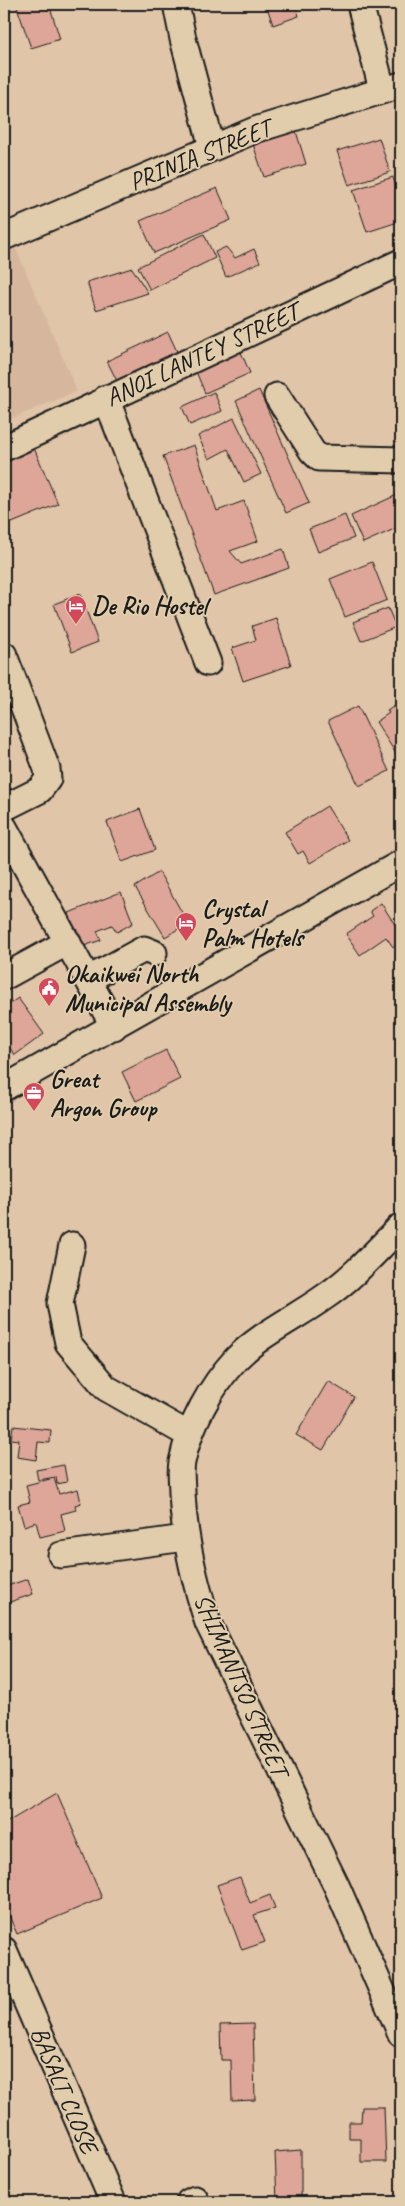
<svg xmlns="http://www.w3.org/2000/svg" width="405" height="2206" font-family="Caveat,sans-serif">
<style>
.built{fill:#d7b69e}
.building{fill:#dea698;stroke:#1c1c1c}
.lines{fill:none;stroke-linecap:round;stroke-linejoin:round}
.minor-casing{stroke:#1c1c1c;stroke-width:29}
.minor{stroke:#e1cdac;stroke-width:25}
.labels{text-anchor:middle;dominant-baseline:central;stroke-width:4;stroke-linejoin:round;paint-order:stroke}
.street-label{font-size:25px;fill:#1c1c1c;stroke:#e1cdac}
.poi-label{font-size:25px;font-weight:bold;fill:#1c1c1c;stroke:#e1cdac;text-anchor:start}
</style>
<rect width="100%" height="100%" fill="#e0c5a8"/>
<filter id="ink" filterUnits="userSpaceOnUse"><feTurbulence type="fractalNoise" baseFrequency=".02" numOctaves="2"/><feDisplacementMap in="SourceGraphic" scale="10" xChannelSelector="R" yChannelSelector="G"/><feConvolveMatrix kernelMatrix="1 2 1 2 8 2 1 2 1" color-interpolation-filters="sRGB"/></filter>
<g filter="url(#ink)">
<path class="built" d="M13,242L77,391L4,422V246Z"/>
<path class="building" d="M16,4H49L60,39L31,48Z
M266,4H295L299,16L273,25Z
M295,128L306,164L264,177L252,141Z
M379,138L390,172L349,185L337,151Z
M393,177L401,202V221L367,232L353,190Z
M217,188L231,220L154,253L140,221Z
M204,234L215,258L150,290L138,267Z
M226,247L235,258L254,249L260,262L226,277L215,252Z
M132,268L148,293L96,310L87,282Z
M168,332L179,356L119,385L107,361Z
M237,343L250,373L205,393L192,362Z
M259,390L309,503L286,513L236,401Z
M214,392L222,411L190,425L182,407Z
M234,418L261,474L244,482L228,449L209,459L198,436Z
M194,445L217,511L244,501L258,541L230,551L241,564L283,549L289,568L214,595L163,456Z
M34,448L58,504L7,525L4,516V461Z
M401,493V526L363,543L351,516Z
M345,515L354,538L318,552L309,529Z
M372,562L387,600L345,617L330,579Z
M80,594L98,642L72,652L54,604Z
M388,608L396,627L361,641L353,622Z
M276,618L291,665L243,681L232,648L256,640L252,626Z
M401,701V755L398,757L376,722L389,713L387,710Z
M358,706L389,771L359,786L328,721Z
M327,806L348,840L310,863L303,851L298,854L285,832Z
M140,809L155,850L122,862L107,822Z
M159,872L188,923L165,937L135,887Z
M121,892L133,923L117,932L112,925L97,931L101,940L81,947L69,913Z
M381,903L401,934V941L393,947L386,937L360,955L346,934L373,916L370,911Z
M18,998L44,1034L15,1055L4,1040V1008Z
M166,1050L180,1079L136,1101L122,1072Z
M328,1381L354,1397L323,1450L296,1435Z
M13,1426L51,1430L50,1443L38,1442L36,1460L17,1457L19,1440L11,1439Z
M64,1465L67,1482L57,1484L56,1477L38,1480L36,1470Z
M54,1478L59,1494L78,1489L81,1503L75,1505L76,1510L61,1514L65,1531L40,1537L36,1522L24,1526L18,1505L30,1502L26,1485Z
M28,1579L33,1594L4,1604V1587Z
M57,1793L102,1898L17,1934L4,1904V1824Z
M240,1877L250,1903L270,1895L275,1908L254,1915L265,1942L242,1950L217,1885Z
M253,2024L255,2100L232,2101L231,2060H221L220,2025Z
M362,2107H384L386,2162H361V2139H349V2122H361Z
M301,2150V2202H277L275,2152Z"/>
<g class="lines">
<g class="minor-casing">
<path id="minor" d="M176,4L183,39L212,147
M360,4L382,89
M4,237L255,130L401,85
M277,396L312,451L319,458L401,460
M106,398L208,663
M4,448L401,262
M4,655L47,769L48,779L40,790L4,808
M4,827L114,1027
M4,977L68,942
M89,979L144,949L154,953
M4,1088L401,863
M401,1226C376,1251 353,1278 323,1298C295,1318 260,1334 236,1359C211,1386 189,1426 182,1462C180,1472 182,1483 182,1493C184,1538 194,1580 208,1623L337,1887L401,2034
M72,1245L60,1304L68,1343L106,1388L189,1435
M61,1555L185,1538
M4,1950L113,2202
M189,2202L195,2199"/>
</g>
<use href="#minor" class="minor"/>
</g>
</g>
<defs>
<g id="hotel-pin" transform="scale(1.125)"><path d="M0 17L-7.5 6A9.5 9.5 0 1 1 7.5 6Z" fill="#d1495b" stroke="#e1cdac"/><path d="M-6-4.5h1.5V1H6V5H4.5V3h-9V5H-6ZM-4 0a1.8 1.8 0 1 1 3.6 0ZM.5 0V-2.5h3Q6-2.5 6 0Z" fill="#fff"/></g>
<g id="civic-pin" transform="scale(1.125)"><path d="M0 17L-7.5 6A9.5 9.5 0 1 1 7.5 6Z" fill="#d1495b" stroke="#e1cdac"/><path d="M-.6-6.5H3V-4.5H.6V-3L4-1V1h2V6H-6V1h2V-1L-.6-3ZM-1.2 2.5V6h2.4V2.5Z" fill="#fff"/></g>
<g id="office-pin" transform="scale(1.125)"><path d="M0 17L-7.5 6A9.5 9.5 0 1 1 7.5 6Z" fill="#d1495b" stroke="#e1cdac"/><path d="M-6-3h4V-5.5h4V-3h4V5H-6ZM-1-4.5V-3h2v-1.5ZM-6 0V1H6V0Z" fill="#fff"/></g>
</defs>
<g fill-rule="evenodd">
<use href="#hotel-pin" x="76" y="606"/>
<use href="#hotel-pin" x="186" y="923"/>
<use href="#civic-pin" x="49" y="988"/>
<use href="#office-pin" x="34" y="1093"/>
</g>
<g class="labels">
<g class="street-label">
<text transform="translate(200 155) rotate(-22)">PRINIA STREET</text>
<text transform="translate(202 355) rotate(-25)">ANOI LANTEY STREET</text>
<text transform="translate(241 1685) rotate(66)">SHIMANTSO STREET</text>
<text transform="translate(64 2090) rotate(67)">BASALT CLOSE</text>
</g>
<g class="poi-label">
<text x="92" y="606">De Rio Hostel</text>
<text x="202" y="909">Crystal<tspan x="202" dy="29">Palm Hotels</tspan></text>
<text x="65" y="974">Okaikwei North<tspan x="65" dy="29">Municipal Assembly</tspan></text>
<text x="50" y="1079">Great<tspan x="50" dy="29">Argon Group</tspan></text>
</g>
</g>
<rect width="405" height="2206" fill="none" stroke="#e1cdac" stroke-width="20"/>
<rect x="10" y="10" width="385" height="2186" fill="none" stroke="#1c1c1c" stroke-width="2" filter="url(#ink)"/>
</svg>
